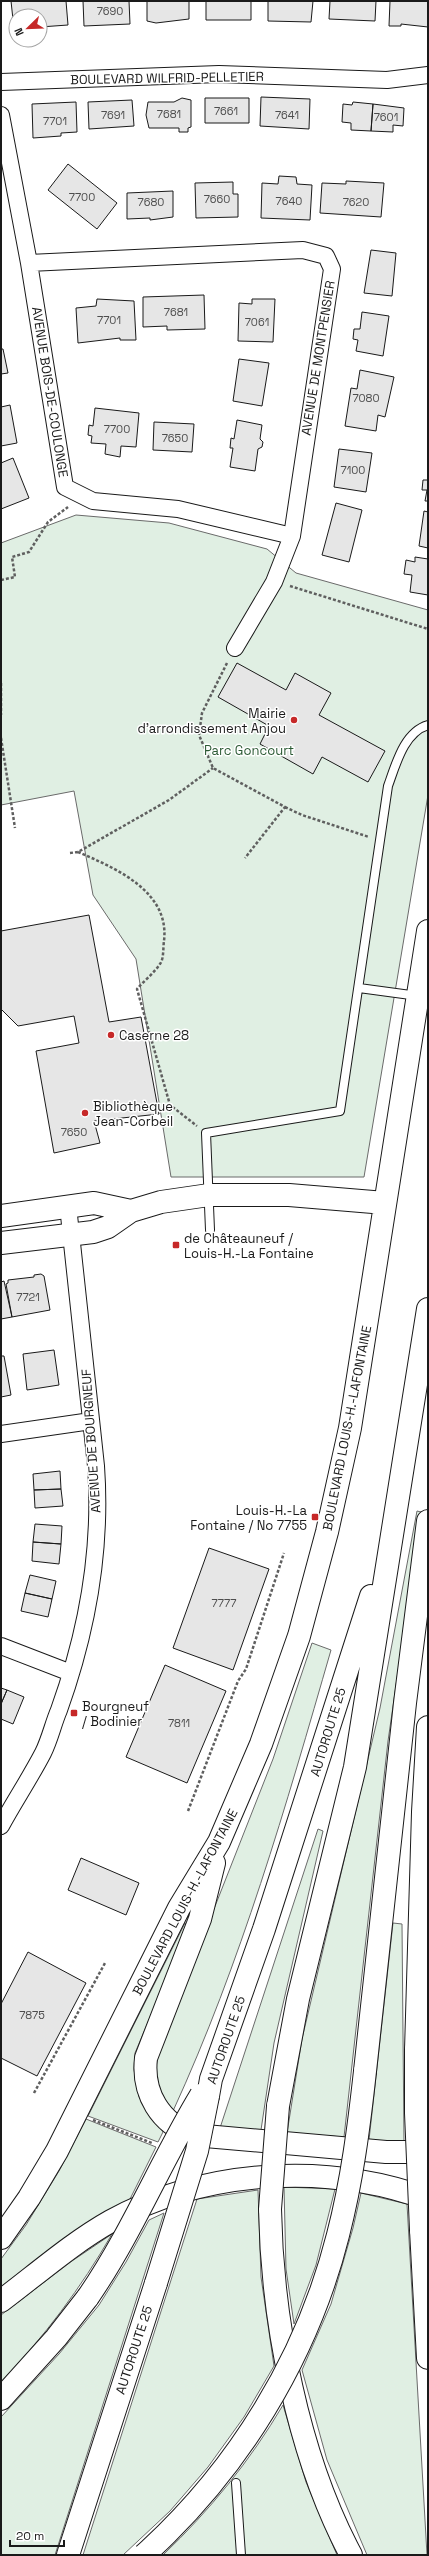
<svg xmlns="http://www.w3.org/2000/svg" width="429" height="2556" font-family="'Space Grotesk',sans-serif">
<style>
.green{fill:#e0efe3;stroke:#6a6a6a}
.building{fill:#e6e6e6;stroke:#1a1a1a}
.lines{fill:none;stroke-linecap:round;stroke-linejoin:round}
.lane-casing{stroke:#1a1a1a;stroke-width:10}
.street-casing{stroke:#1a1a1a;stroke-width:18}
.secondary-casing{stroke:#1a1a1a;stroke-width:24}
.highway-casing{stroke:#1a1a1a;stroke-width:24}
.path{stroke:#5f5f5f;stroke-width:2.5;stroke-dasharray:3 2;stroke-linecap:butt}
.lane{stroke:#fff;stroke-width:8}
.street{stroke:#fff;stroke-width:16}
.secondary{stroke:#fff;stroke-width:22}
.highway{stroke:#fff;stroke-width:22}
.highway-bridge-casing{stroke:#1a1a1a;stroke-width:24;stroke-linecap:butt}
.highway-bridge{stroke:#fff;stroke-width:22}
.poi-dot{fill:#c62828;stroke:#fff;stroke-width:1.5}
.labels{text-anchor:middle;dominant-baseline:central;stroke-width:3;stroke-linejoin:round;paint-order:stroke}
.number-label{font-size:11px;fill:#4d4d4d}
.street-label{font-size:13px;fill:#1a1a1a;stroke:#fff}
.poi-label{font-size:13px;fill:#1a1a1a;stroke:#fff;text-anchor:start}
.park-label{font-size:13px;fill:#2b5a34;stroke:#fff}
</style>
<rect width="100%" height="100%" fill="#fff"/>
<path class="green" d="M76,515L169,523L267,549L296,573L428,610V795L364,1177H171L136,959L93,895L74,791L1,805V543Z
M417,1511L421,1512L388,1741L344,2137L287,2133L302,2039L380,1708Z
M312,1643L331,1650C286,1806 241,1963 173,2111C155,2089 153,2073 160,2046L273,1759Z
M318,1829L323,1831L274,2043L261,2130L220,2128Z
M185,1923L189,1925L135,2053L134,2070L139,2097L163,2132L158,2142L88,2116Z
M393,1923L402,1924L404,2143L369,2140Z
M86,2119L156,2147L129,2201L88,2223L1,2287V2259L26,2225L59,2171Z
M284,2187L335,2189L316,2265L294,2324L286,2269Z
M258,2190L261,2277L274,2366L244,2417L208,2467L170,2511L123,2555H83L197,2199Z
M361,2193L407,2204L427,2555H367L327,2460L302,2370L331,2304L353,2228Z
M164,2213L55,2555H1V2417L59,2354L99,2305L126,2262L149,2220Z
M112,2234C81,2288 44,2337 1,2382V2315L72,2261Z
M283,2405L306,2482L337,2555H163C210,2510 250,2461 283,2405Z"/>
<path class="building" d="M11,1H66L68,25L40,27V16H16V29H14Z
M83,1H129L130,24L84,26Z
M147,1H189V19L156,23L147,21Z
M206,1H251V20H206Z
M268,1H313L311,22L268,21Z
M330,1H376L375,21L329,19Z
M390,1H428V27L401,24V26H389Z
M261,97L310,99L309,129L260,126Z
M182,98L191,100V127L188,128V132H179V128H149L146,115L148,102H174Z
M205,98H249V123H205Z
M132,100L134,126L89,129L88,102Z
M76,102L77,132L61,133V136L33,138L32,104Z
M353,102L373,104L371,131L351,130V123L342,122L343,104L352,105Z
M373,104L404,108L403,126L393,125V132L371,131Z
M68,164L117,203L97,229L48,190Z
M279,176L296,177L297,184L312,185L310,220L261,218L262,183L278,184Z
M346,181L384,183L381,217L320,213L322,183L346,184Z
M233,182V194H238V217L196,218L195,183Z
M173,191V217L150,220V218L127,219V193Z
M371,250L396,253L392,296L364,293Z
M204,295L205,329L167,330V326L143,327V297Z
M97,299L134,301L136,340H120V338L78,343L76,308L96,306Z
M252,299H275L273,342L238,341L239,303L252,304Z
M362,312L389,316L383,356L356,351L358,340L353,339L354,329H360Z
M1,349H3L8,373L1,374Z
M239,359L269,363L262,406L233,401Z
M360,370L394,377L385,417L378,415L376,431L345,426L351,388L357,389Z
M10,405L17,443L1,446V407Z
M95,408L139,413L136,447L121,446L120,457L105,454L106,444L91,443L92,436L88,435L89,425L93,426Z
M237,420L262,425L260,439L263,442L262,447L258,449L255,471L230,467L233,448H230L231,438L234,439Z
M154,422L194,424L192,452L153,450Z
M339,449L372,453L366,492L334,487Z
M13,458L29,498L1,509V463Z
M423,480H428V501H425L427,490H422Z
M336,503L362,510L349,562L322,555Z
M424,511L428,512V548L419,546Z
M415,557L428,559V595L410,592L412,575L404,574L406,560L415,562Z
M237,663L286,690L295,673L331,693L319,715L385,751L368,782L322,757L313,774L260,744L269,726L218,697Z
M89,915L109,1022L141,1017L159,1114L94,1121L100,1143L54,1153L36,1051L79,1043L74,1016L18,1026L1,1009V931Z
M41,1274L44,1276L50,1310L12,1317L6,1284L8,1283V1280L34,1277V1275Z
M4,1281L12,1317L1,1319V1282Z
M54,1350L59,1385L27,1390L23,1354Z
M1,1356H4L11,1395L1,1397Z
M60,1471L61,1489L34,1490L33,1474Z
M61,1489L63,1506L35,1508L34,1490Z
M35,1524L62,1526L61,1544L33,1542Z
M33,1542L61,1544L59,1564L32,1561Z
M209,1548L269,1569L233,1670L173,1648Z
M30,1575L56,1581L52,1599L25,1593Z
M25,1593L52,1599L48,1617L21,1611Z
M165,1665L226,1691L187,1783L126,1757Z
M1,1688L7,1690L1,1704Z
M7,1690L24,1697L13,1724L1,1719V1704Z
M81,1858L139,1883L126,1915L68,1890Z
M28,1952L86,1983L37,2076L1,2058V2004Z"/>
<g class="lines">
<g class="lane-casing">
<path id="lane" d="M359,988L418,996
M210,1230L206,1133L340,1111L388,786C396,764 404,732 428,725
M236,2483L241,2555"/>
</g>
<g class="street-casing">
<path id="street" d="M1,82L219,74L387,80L428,75
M1,115L29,263L65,487L93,501L178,509L292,536
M29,263L303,250L326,256L332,269L292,536L274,582L235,648
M1,1434L91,1421
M1,1646L71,1673
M1,1826C14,1802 30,1778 43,1753C50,1739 53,1724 59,1710C87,1632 102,1549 96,1466L68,1206"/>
</g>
<g class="secondary-casing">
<path id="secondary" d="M1,1216L94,1203L131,1211
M1,1243L93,1232L108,1227L131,1211L161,1202L209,1195H289L385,1203
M214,1863L200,1919L146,2058C142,2093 160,2124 194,2135L386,2152H423L428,2150
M1,2238L29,2198L57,2151L179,1908L219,1842L261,1744L299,1636L327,1532L350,1428L428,931
M1,2301C37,2274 72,2243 111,2221C206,2169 327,2162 428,2199"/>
</g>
<g class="highway-casing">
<path id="highway" d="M416,2050L423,1812L428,1727
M365,2071L405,1703L428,1521
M208,2096L211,2079L264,1929L371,1596
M278,2106L298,1999L355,1767L428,1309
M270,2209C272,2321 298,2456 351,2555
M421,2230L428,2358
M1,2399L56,2338L88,2297
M68,2555L156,2283"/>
</g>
<path class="path" d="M1,580L15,577L12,557L29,552L48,522L68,507
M290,586L428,629
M227,663L202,713L199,735L213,768L285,807L245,858
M1,683V715
M1,738L15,828
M285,807L302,815L369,837
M78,852C115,868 170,891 164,941C163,947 164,959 160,964C154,973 144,981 137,989L170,1105L197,1126
M70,853L78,852L169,800L213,768
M188,1811L238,1681L246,1669L284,1553
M34,2093L105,1963
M93,2120L152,2143"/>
<use href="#lane" class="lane"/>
<use href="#street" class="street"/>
<use href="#secondary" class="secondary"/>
<use href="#highway" class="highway"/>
<g class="highway-bridge-casing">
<path id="highway-bridge" d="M416,2050V2113L421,2230
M270,2209L278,2106
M156,2283L197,2151L208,2096
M88,2297C132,2233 161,2161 201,2095
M144,2555C238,2470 307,2358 338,2235C352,2181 359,2126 365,2071"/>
</g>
<use href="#highway-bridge" class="highway-bridge"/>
</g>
<g class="poi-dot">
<circle cx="294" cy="720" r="4"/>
<circle cx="111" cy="1035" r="4"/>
<circle cx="85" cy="1113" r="4"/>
<rect x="172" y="1241" width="8" height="8" rx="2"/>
<rect x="311" y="1513" width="8" height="8" rx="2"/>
<rect x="70" y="1709" width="8" height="8" rx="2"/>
</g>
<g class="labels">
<g class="number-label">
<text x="110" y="11">7690</text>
<text x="226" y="111">7661</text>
<text x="169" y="114">7681</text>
<text x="113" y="115">7691</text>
<text x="287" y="115">7641</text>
<text x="386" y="117">7601</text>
<text x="55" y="121">7701</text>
<text x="82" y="197">7700</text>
<text x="217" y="199">7660</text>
<text x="289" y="201">7640</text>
<text x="151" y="202">7680</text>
<text x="356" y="202">7620</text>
<text x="176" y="312">7681</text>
<text x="109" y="320">7701</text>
<text x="257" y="322">7061</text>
<text x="366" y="398">7080</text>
<text x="117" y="429">7700</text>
<text x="175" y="438">7650</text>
<text x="353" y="470">7100</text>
<text x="74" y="1132">7650</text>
<text x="28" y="1297">7721</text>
<text x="224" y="1603">7777</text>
<text x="179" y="1723">7811</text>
<text x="32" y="2015">7875</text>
</g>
<g class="street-label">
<text transform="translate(167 78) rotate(-1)">BOULEVARD WILFRID-PELLETIER</text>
<text transform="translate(318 358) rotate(-81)">AVENUE DE MONTPENSIER</text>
<text transform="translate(50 392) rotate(81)">AVENUE BOIS-DE-COULONGE</text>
<text transform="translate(347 1428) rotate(-79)">BOULEVARD LOUIS-H.-LAFONTAINE</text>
<text transform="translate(91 1441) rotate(-94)">AVENUE DE BOURGNEUF</text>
<text transform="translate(328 1732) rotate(-73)">AUTOROUTE 25</text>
<text transform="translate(185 1902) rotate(-62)">BOULEVARD LOUIS-H.-LAFONTAINE</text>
<text transform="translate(226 2040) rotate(-71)">AUTOROUTE 25</text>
<text transform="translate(134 2350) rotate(-72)">AUTOROUTE 25</text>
</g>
<g class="poi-label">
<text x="286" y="713" text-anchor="end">Mairie<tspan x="286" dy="15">d'arrondissement Anjou</tspan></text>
<text x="119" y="1035">Caserne 28</text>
<text x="93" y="1106">Bibliothèque<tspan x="93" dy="15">Jean-Corbeil</tspan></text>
<text x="184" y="1238">de Châteauneuf /<tspan x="184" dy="15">Louis-H.-La Fontaine</tspan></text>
<text x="307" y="1510" text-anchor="end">Louis-H.-La<tspan x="307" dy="15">Fontaine / No 7755</tspan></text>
<text x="82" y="1706">Bourgneuf<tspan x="82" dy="15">/ Bodinier</tspan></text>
</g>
<g class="park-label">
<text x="249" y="750">Parc Goncourt</text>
</g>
</g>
<rect width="429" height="2556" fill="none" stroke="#1a1a1a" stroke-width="4"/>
<g transform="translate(28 28) rotate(247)"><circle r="19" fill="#ffffff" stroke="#a3a3a3"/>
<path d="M0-3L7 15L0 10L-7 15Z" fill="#c62828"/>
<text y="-6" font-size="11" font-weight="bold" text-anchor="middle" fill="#1a1a1a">N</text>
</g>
<path d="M10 2540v6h54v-6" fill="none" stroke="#1a1a1a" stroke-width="2"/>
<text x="16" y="2540" font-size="12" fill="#1a1a1a" stroke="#ffffff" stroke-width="3" paint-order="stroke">20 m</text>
</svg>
